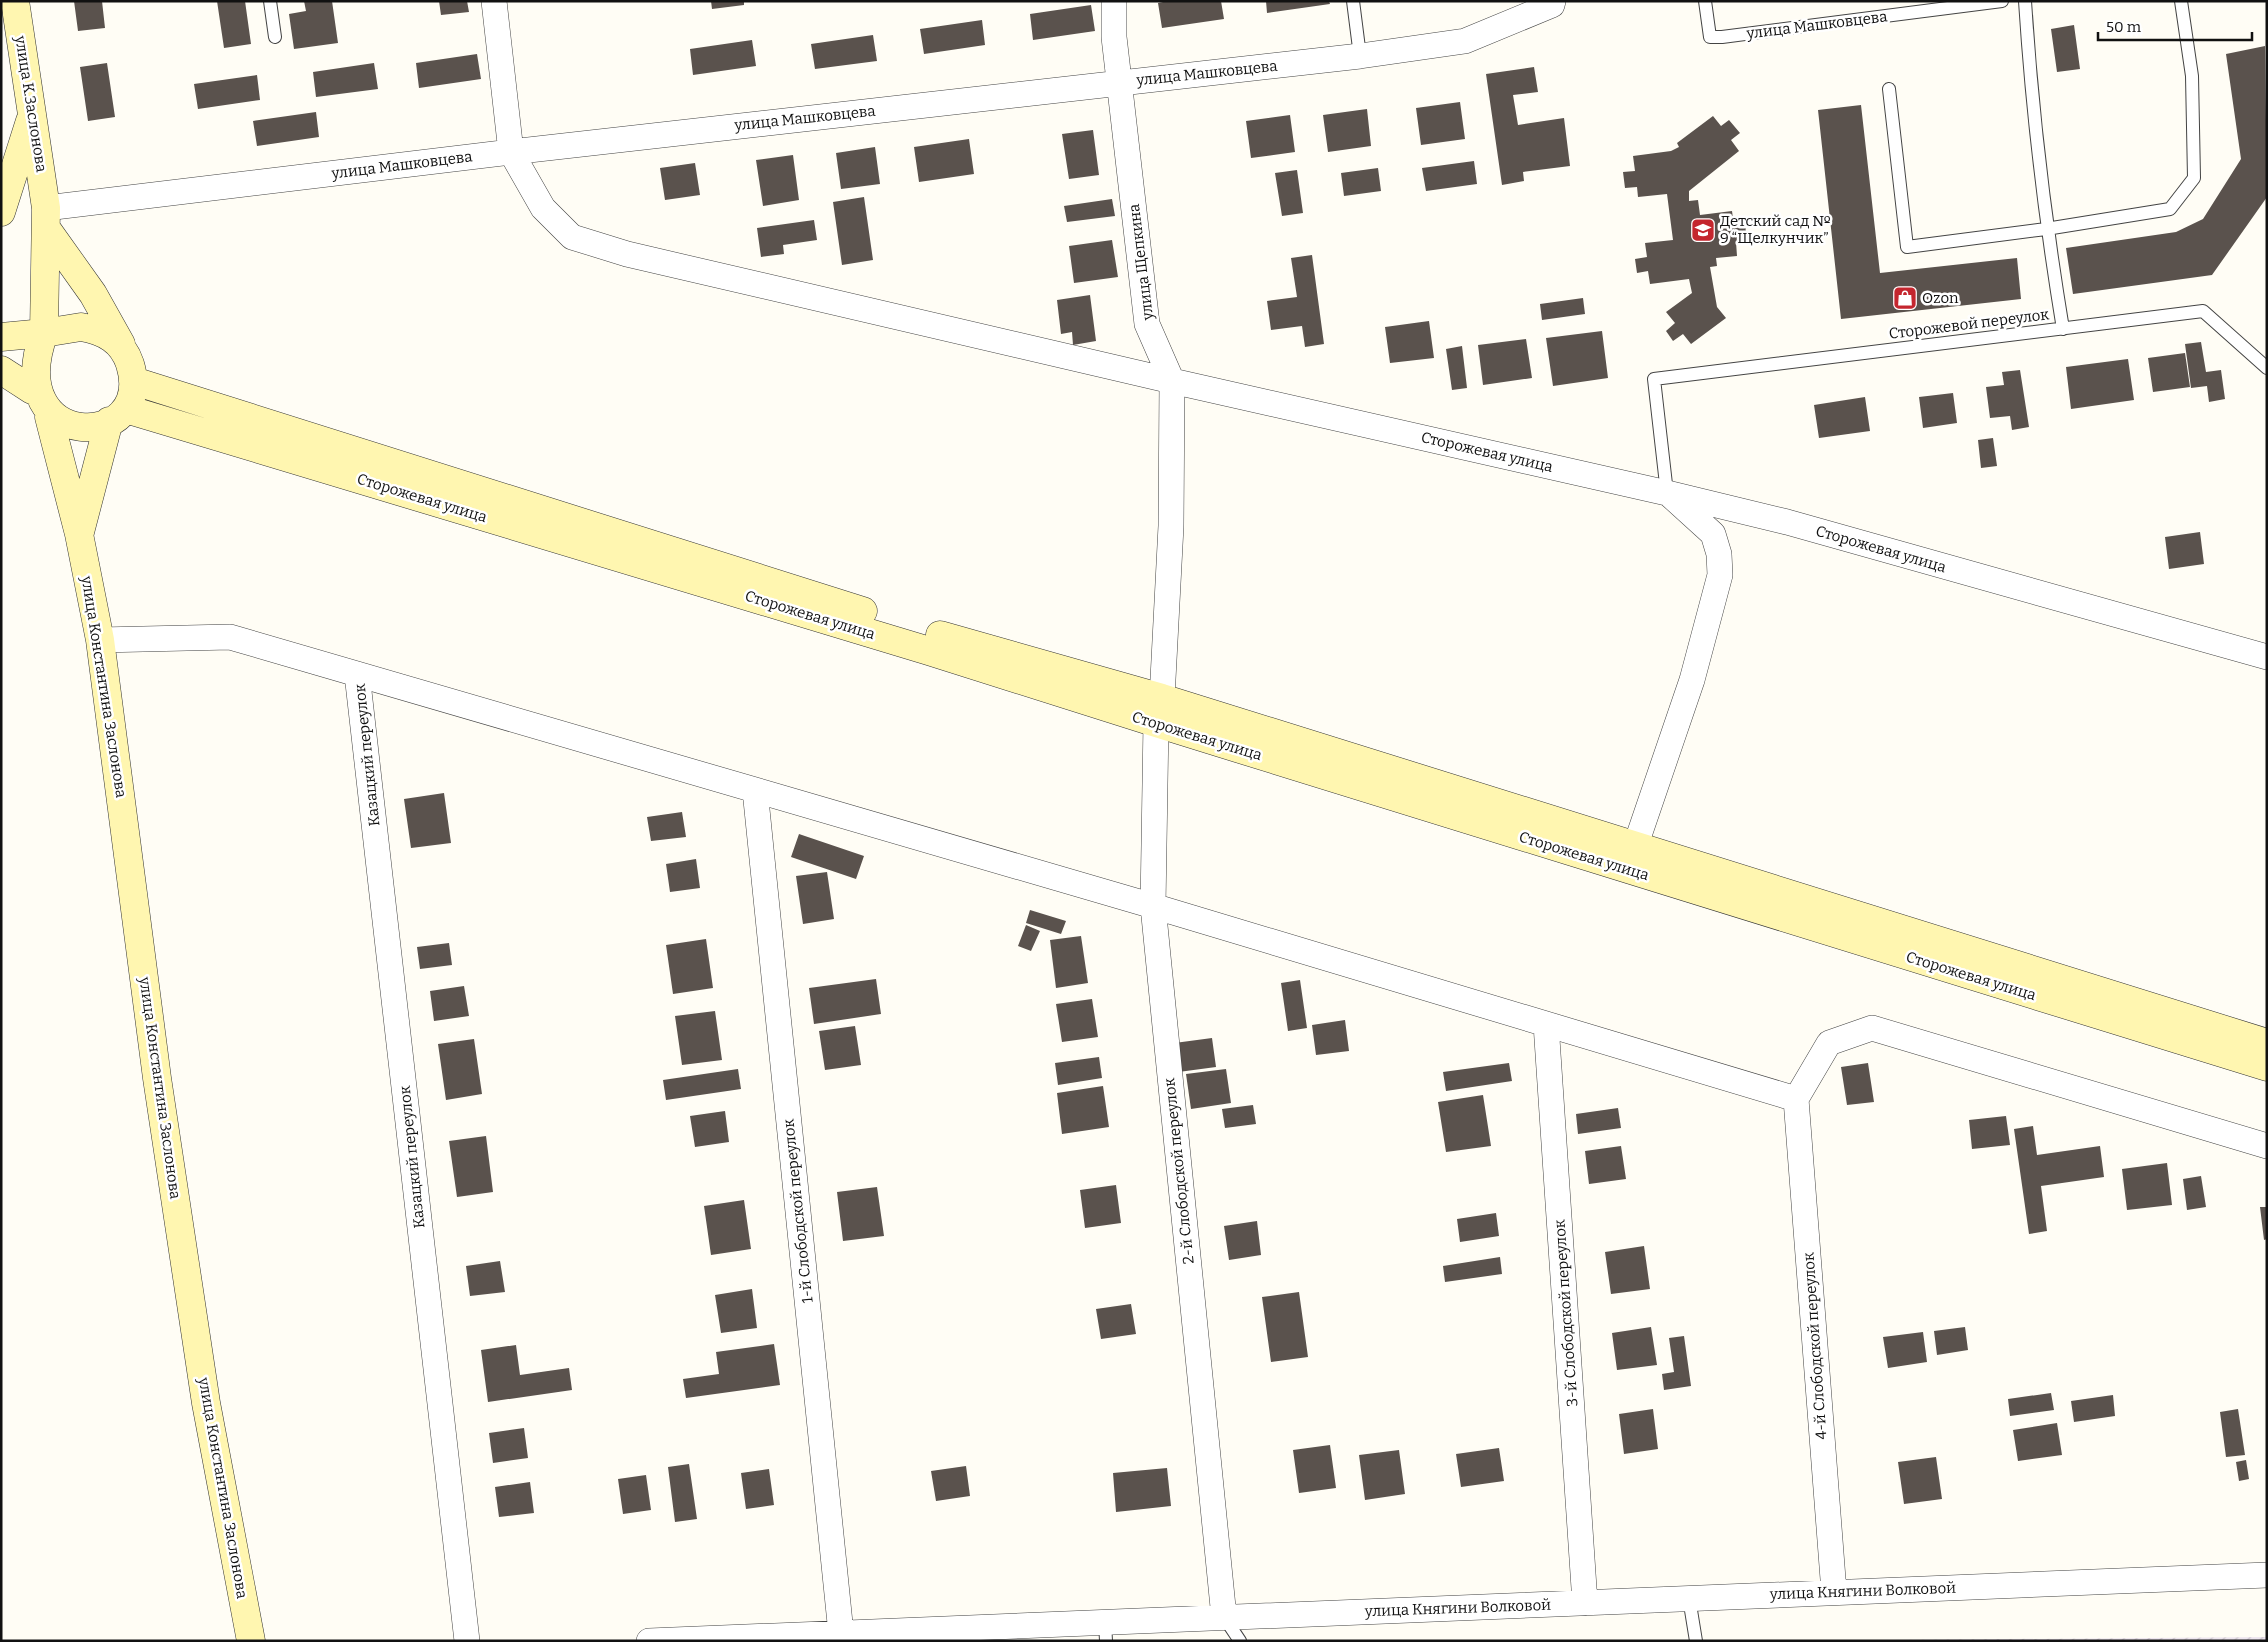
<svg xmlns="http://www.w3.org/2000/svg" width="2268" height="1642" font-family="Bitter,serif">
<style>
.industrial{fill:url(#industrial-furrows)}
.building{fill:#5a524d}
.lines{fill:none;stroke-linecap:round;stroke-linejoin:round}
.lane-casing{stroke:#444;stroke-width:14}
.street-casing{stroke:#444;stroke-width:26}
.secondary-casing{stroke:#333;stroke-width:29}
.lane{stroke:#fff;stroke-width:12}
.street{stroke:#fff;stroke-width:25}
.secondary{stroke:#fff6b0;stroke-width:28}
.labels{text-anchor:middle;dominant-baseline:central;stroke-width:5;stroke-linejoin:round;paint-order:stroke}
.street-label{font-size:15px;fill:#111;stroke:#fff}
.poi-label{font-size:15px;fill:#111;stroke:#fff;text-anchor:start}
</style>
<defs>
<pattern id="industrial-furrows" width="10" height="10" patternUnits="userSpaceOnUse" patternTransform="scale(1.25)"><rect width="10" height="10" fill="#eee6ef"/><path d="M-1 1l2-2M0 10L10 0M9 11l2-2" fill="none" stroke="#cbc4cc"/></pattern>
</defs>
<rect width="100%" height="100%" fill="#fffdf5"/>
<path class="industrial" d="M2267,1637V1641H1768Z"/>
<path class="building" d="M74,1H102L105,28L78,31Z
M217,1H245L251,44L224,48Z
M304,1H332L338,43L294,49L289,14L306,11Z
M439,1H467L469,12L441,15Z
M711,1H744V5L712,9Z
M1168,1H1221L1224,19L1162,28L1158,3Z
M1266,1H1329L1330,4L1267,13Z
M1091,5L1095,31L1033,40L1030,14Z
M982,20L985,45L924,54L920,29Z
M2074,25L2080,69L2057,72L2051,29Z
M873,35L877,61L815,69L811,44Z
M752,40L756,66L693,75L690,49Z
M2265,46L2267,197L2212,275L2073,294L2066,248L2176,232L2203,219L2241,159L2226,54Z
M477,54L481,79L419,88L416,63Z
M107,63L115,117L88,121L80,67Z
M374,63L378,89L316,97L313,72Z
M1534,67L1538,92L1513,95L1518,125L1564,118L1570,166L1523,172L1524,181L1502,185L1486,74Z
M257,75L260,100L198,109L194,84Z
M1460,102L1465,139L1421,145L1416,108Z
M1861,105L1880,273L2017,258L2021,299L1841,319L1818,110Z
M1367,109L1371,146L1328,152L1323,115Z
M316,112L319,137L257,146L253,121Z
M1290,115L1295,152L1251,158L1246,121Z
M1713,116L1721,126L1729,120L1740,133L1731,140L1739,151L1689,191V201L1698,200L1700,215L1732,211L1734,226L1745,224L1747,241L1736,242L1737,256L1716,258L1717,266L1710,267L1717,307L1726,318L1691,344L1683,334L1673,341L1666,331L1675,323L1666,312L1692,293L1689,279L1650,284L1648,271L1637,273L1635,259L1647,257L1645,243L1673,240L1667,194L1638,197L1637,187L1625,188L1623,172L1635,171L1633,156L1671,151L1679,147L1677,143Z
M1093,130L1099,175L1069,179L1062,134Z
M969,139L974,174L919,182L914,147Z
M875,147L880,184L841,189L836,153Z
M793,155L799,200L763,206L756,160Z
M1474,161L1477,184L1426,191L1422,168Z
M695,163L700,195L665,200L660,168Z
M1378,168L1381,191L1344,196L1341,173Z
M1297,170L1303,213L1282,216L1275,173Z
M864,197L873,260L842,265L833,202Z
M1112,199L1115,216L1067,222L1064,206Z
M814,220L817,240L783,245L784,254L761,257L757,228Z
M1112,240L1118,277L1074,283L1069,246Z
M1312,255L1324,344L1305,347L1302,326L1271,330L1267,301L1297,297L1291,258Z
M1090,295L1096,341L1073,345L1072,332L1061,334L1057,300Z
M1583,298L1585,314L1542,320L1540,304Z
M1429,321L1434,358L1390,363L1385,327Z
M1602,331L1608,378L1553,386L1546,338Z
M1526,339L1532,378L1483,385L1478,345Z
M2201,342L2206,372L2221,370L2225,399L2209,402L2207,386L2191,388L2185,344Z
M1462,346L1467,388L1452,390L1446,349Z
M2185,353L2190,387L2153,392L2148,358Z
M2128,359L2134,400L2071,409L2066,367Z
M2020,370L2029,427L2012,430L2010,416L1990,418L1986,387L2004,385L2002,372Z
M1953,393L1957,423L1923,428L1919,397Z
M1865,397L1870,431L1819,438L1814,405Z
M1993,438L1997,466L1981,468L1978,440Z
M2200,532L2204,564L2169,569L2165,537Z
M444,793L451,843L411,848L404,799Z
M682,812L686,837L651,841L647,817Z
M799,834L864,856L856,879L791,857Z
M696,859L700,888L670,892L666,864Z
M827,872L834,919L803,924L796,876Z
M1030,910L1066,921L1061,934L1026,923Z
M1026,925L1040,931L1031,951L1018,946Z
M1081,936L1088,983L1056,988L1050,940Z
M706,939L713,988L673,994L666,945Z
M449,943L452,965L420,969L417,947Z
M876,979L881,1014L814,1024L809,988Z
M1300,980L1307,1028L1288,1031L1281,983Z
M464,986L469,1016L434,1021L430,991Z
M1092,999L1098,1037L1062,1042L1056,1004Z
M715,1011L722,1060L682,1065L675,1016Z
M1345,1020L1349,1051L1316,1055L1312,1025Z
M855,1026L861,1065L825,1070L819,1031Z
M1212,1038L1216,1067L1171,1073L1167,1044Z
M474,1039L482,1094L446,1100L438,1044Z
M1099,1057L1102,1078L1058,1085L1055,1063Z
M1509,1063L1512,1081L1446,1091L1443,1072Z
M1868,1063L1874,1102L1847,1105L1841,1067Z
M738,1069L741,1089L666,1100L663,1080Z
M1226,1069L1231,1103L1191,1109L1186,1074Z
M1103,1086L1109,1127L1062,1134L1057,1093Z
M1483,1095L1491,1146L1446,1152L1438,1102Z
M1253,1105L1256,1124L1225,1128L1222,1109Z
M1618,1108L1621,1128L1578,1134L1576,1114Z
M725,1111L729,1142L695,1147L690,1116Z
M2006,1116L2010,1145L1972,1149L1969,1120Z
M2033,1126L2037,1155L2100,1146L2104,1177L2041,1186L2047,1231L2029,1234L2014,1129Z
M486,1136L493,1192L457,1197L449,1141Z
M1621,1146L1626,1179L1589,1184L1585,1151Z
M2167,1163L2172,1205L2127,1210L2122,1169Z
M2201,1176L2206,1207L2187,1210L2183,1179Z
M1116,1185L1121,1223L1085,1228L1080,1190Z
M877,1187L884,1236L843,1241L837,1192Z
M744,1200L751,1249L711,1255L704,1206Z
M2260,1207H2267V1239L2264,1240Z
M1496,1213L1499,1236L1460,1242L1457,1219Z
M1257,1221L1261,1255L1229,1260L1224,1226Z
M1644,1246L1650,1289L1611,1294L1605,1252Z
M1500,1257L1502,1274L1445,1282L1443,1266Z
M500,1261L505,1292L470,1296L466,1266Z
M752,1289L757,1328L721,1333L715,1295Z
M1299,1292L1308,1357L1271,1362L1262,1297Z
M1131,1304L1136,1334L1101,1339L1096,1309Z
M1651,1327L1657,1365L1617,1370L1612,1333Z
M1965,1327L1968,1350L1937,1355L1934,1331Z
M1923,1332L1927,1362L1888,1368L1883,1337Z
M1684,1336L1691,1386L1664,1390L1662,1374L1674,1372L1669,1338Z
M774,1344L780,1385L686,1398L683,1379L719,1374L716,1352Z
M516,1345L520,1375L569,1368L572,1390L488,1402L481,1350Z
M2051,1393L2054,1410L2010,1416L2008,1399Z
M2113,1395L2115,1416L2074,1422L2071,1401Z
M1653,1409L1658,1449L1624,1454L1619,1414Z
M2238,1409L2245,1455L2226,1457L2220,1412Z
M2057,1423L2062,1455L2018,1461L2013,1430Z
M524,1428L528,1458L493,1463L489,1433Z
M1330,1445L1336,1488L1299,1493L1293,1450Z
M1499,1448L1504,1481L1461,1487L1456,1454Z
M1399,1450L1405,1494L1365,1500L1359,1455Z
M1936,1457L1942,1499L1904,1504L1898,1462Z
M2246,1460L2249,1479L2239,1481L2236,1462Z
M689,1464L697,1519L675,1522L668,1467Z
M966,1466L970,1496L936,1501L931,1471Z
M1167,1468L1171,1506L1116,1512L1113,1473Z
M769,1469L774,1505L746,1509L741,1473Z
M646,1475L651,1510L623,1514L618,1479Z
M530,1482L534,1513L499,1517L495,1487Z"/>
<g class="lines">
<g class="lane-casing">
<path id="lane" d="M270,1L275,37
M1353,1L1360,56
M1705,1L1710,37H1722L2002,1
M2025,1C2032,111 2045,220 2063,329
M1889,89L1907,247L2046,229L2170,209L2194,178L2192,76L2181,1
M1667,493L1654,379L2203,311L2267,368
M1689,1598L1696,1641
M1224,1617L1240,1641
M1105,1622L1106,1641"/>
</g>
<g class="street-casing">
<path id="street" d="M494,1L511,152L543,208L572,237L627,254L1172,381L1667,493L1787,522L2267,657
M1114,1V37L1147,324L1172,381L1171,526L1162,698
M46,208L511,152L1360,56L1465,41L1552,5L1553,1
M100,640L230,637L1153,906L1796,1099
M357,674L467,1641
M1156,723L1153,906L1224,1617
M755,790L841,1633
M1635,847L1692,680L1720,575L1719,554L1713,534L1670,495
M1546,1024L1585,1603
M1796,1099L1829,1043L1872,1028L2267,1146
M1796,1099L1834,1592
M649,1641L2267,1575"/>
</g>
<g class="secondary-casing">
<path id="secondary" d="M1,212L30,121
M46,228L93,294L121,344
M81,327C104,331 122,340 130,364C157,453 0,453 44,333Z
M1,337L44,333L46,208L15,1
M1,370L32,390
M134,381L863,611
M126,409L929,651L1156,723L2267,1067
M49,417L79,534L100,640L157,1078L206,1403L251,1641
M80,532L109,421
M940,635L1162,698L2267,1043"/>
</g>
<use href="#lane" class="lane"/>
<use href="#street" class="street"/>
<use href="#secondary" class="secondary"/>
</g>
<defs>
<g id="school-square" transform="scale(1.25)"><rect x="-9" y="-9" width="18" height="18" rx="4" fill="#c4262e" stroke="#fff"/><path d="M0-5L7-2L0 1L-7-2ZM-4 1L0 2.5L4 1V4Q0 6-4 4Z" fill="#fff"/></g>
<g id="shop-square" transform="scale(1.25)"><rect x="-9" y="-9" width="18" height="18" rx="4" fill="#c4262e" stroke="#fff"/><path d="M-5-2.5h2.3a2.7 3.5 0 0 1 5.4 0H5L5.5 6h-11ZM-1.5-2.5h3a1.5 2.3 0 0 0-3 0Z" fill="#fff"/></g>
</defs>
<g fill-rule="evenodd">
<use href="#school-square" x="1703" y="230"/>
<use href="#shop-square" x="1905" y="298"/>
</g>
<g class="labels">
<g class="street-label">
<text transform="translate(1817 25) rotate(-7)">улица Машковцева</text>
<text transform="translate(1207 73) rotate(-6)">улица Машковцева</text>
<text transform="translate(31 104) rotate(81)">улица К.Заслонова</text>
<text transform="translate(805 118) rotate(-6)">улица Машковцева</text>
<text transform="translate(402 165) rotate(-7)">улица Машковцева</text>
<text transform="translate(1141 262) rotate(-97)">улица Щепкина</text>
<text transform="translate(1969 324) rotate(-7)">Сторожевой переулок</text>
<text transform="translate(1487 452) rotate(13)">Сторожевая улица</text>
<text transform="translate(422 498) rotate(17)">Сторожевая улица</text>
<text transform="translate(1881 549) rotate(16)">Сторожевая улица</text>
<text transform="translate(810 615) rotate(17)">Сторожевая улица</text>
<text transform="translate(104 687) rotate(81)">улица Константина Заслонова</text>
<text transform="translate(1197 736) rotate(17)">Сторожевая улица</text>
<text transform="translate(367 755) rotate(-96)">Казацкий переулок</text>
<text transform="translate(1584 856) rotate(17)">Сторожевая улица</text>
<text transform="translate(1971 976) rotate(17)">Сторожевая улица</text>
<text transform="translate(160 1088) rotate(82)">улица Константина Заслонова</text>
<text transform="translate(412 1157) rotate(-96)">Казацкий переулок</text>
<text transform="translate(1179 1171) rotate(-96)">2-й Слободской переулок</text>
<text transform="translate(798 1211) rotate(-96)">1-й Слободской переулок</text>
<text transform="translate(1566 1313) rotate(-94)">3-й Слободской переулок</text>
<text transform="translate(1815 1346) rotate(-94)">4-й Слободской переулок</text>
<text transform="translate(223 1488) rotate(80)">улица Константина Заслонова</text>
<text transform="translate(1863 1591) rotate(-2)">улица Княгини Волковой</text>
<text transform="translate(1458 1608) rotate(-2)">улица Княгини Волковой</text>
</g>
<g class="poi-label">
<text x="1720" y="221">Детский сад №<tspan x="1720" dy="17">9 “Щелкунчик”</tspan></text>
<text x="1922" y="298">Ozon</text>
</g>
</g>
<rect width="2268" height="1642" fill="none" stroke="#111111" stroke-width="5"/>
<path d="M2098 32v8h154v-8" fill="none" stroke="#111111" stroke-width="2.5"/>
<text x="2106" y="32" font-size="15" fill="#111111" stroke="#ffffff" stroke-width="4" paint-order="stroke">50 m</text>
</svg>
